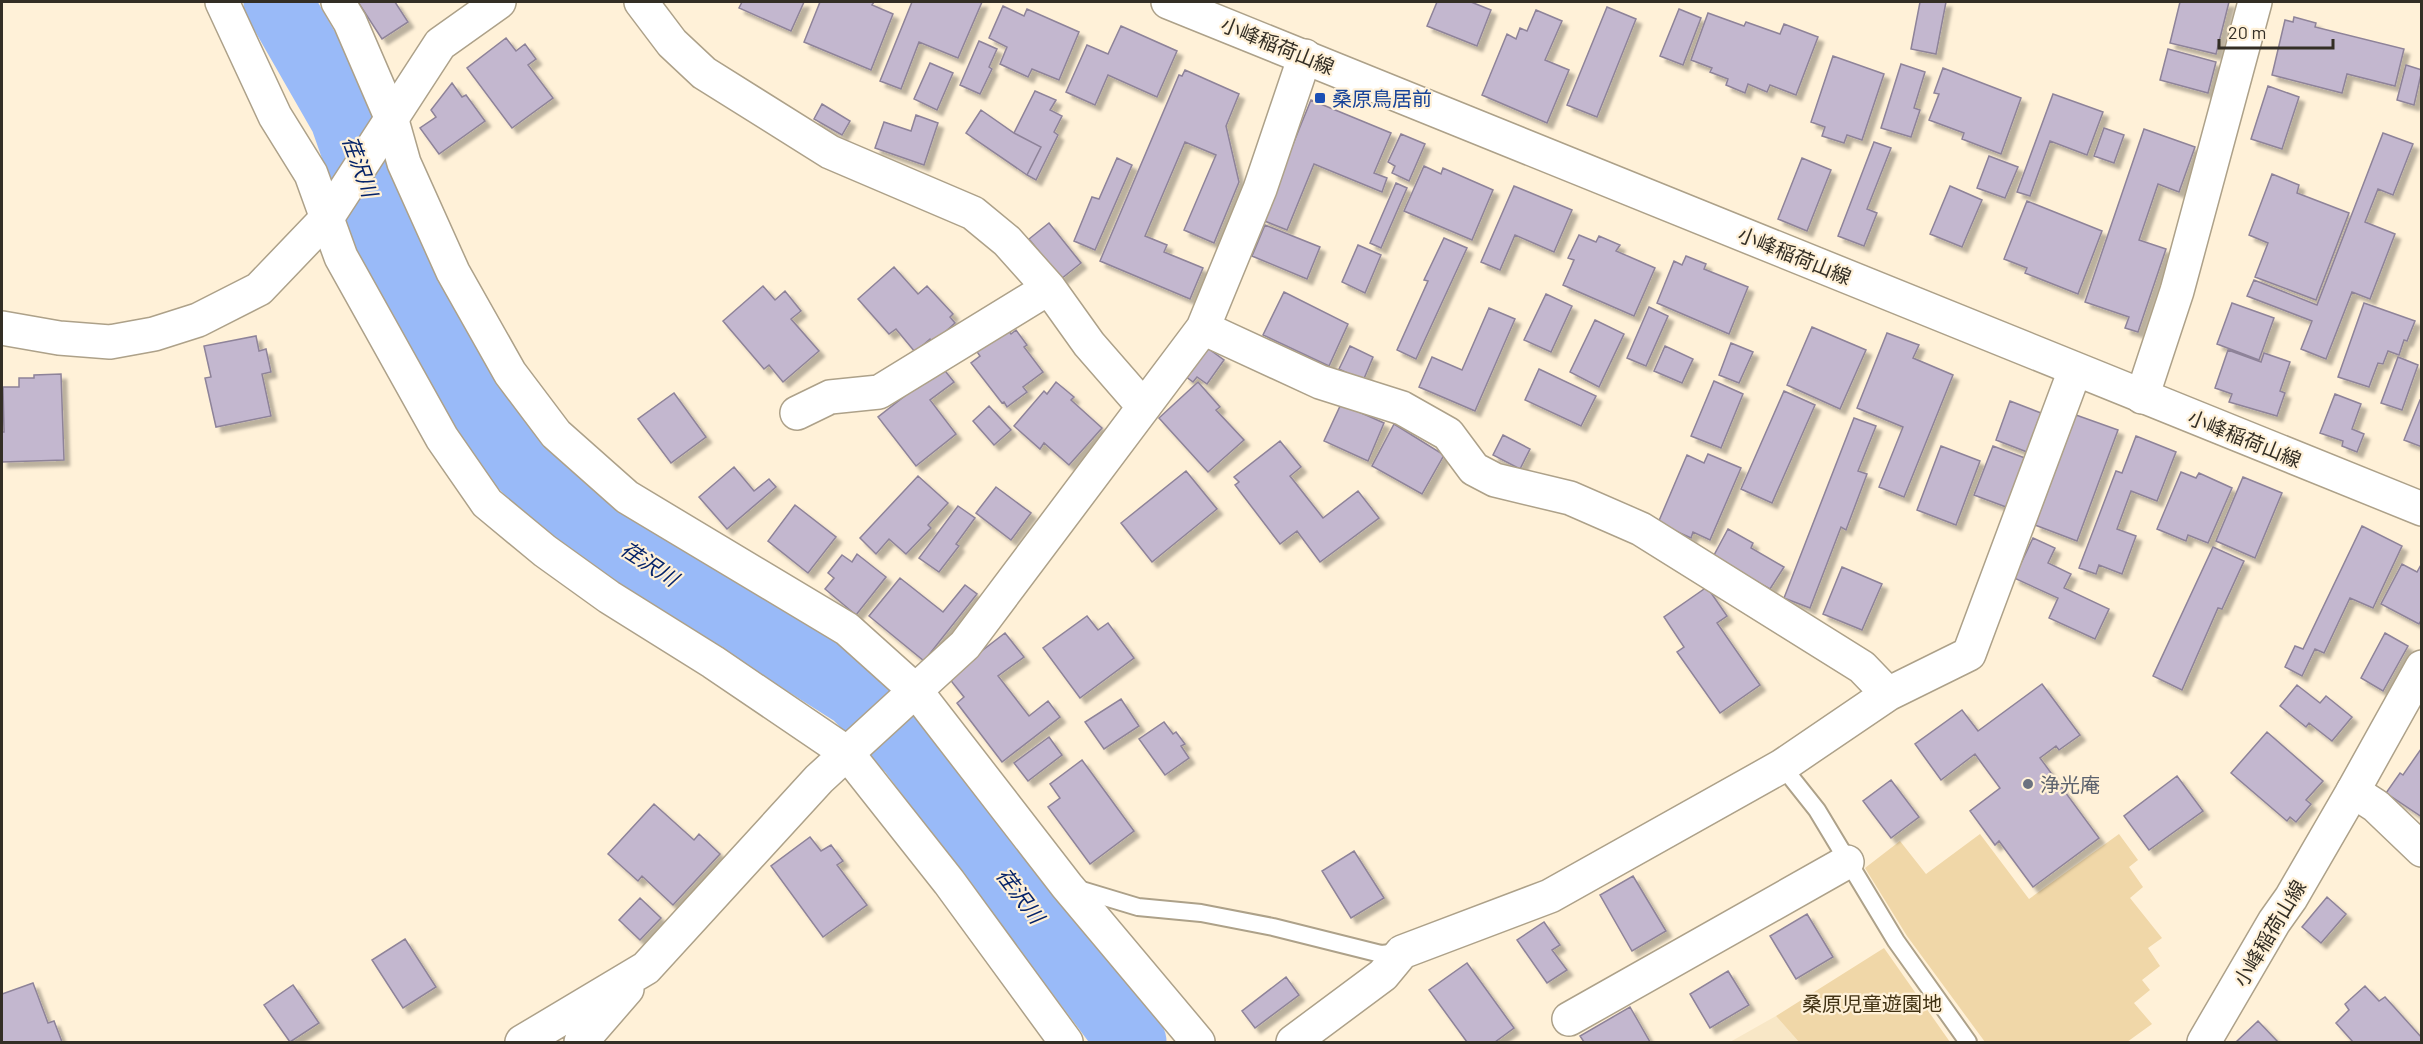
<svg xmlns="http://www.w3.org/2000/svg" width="2423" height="1044" font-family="Barlow,'Noto Sans JP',sans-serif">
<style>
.built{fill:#f8e7c6}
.green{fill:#f0d7a8}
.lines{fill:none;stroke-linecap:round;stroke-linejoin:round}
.river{stroke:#99baf8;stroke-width:69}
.building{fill:#c3b7cf;stroke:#8e8399;stroke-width:1.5;filter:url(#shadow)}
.lane-casing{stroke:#ada189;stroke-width:20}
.street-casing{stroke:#ada189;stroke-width:36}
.secondary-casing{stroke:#ada189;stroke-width:36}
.lane{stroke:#fff;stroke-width:16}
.street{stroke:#fff;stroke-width:33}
.secondary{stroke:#fff;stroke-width:33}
.transit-dot{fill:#1a4fb4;stroke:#fff1d8;stroke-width:2}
.worship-dot{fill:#6b7280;stroke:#fff1d8;stroke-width:2}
.labels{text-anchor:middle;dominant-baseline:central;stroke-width:4.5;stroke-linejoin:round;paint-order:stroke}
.street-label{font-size:20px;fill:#332e25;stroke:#fff1d8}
.transit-label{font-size:20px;fill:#164399;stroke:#fff1d8;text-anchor:start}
.worship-label{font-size:20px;fill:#5b616d;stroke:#fff1d8;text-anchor:start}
.park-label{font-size:20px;fill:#413213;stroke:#fff1d8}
.water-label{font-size:21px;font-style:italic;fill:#052369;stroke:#fff1d8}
</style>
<defs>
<filter id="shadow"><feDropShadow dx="5.5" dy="5.5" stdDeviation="1.5" flood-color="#0004"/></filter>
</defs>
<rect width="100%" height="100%" fill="#fff1d8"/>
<path class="built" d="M1776,1016L1799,1042H1730Z"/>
<path class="green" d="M1980,834L2029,899L2119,834L2138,860L2129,867L2143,887L2130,898L2162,938L2148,948L2160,966L2142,980L2150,990L2134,1003L2152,1024L2127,1042H1985L1907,936L1865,868L1900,841L1926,874Z
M1884,948L1950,1042H1799L1776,1016Z"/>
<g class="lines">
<path class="river" d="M278,2L344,117L381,222L438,343L497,437L567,510L856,694L911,749L1132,1042"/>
</g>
<path class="building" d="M358,2H395L408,22L382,39Z
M742,2H804L791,31L739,8Z
M820,2H874L872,5L893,14L871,70L804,42Z
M912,2H982L958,58L919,42L901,89L880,81Z
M1437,2H1471L1491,10L1477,46L1427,26Z
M1920,2H1946L1936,54L1911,49Z
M2180,2H2229L2216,54L2170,43Z
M1003,6L1024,16L1027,9L1079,32L1059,80L1032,69L1028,77L1000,64L1007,47L989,38Z
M1607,7L1636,19L1597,117L1567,105Z
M1679,9L1701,18L1683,65L1660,56Z
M1536,10L1562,21L1545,60L1569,70L1547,123L1482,95L1507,34L1516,39L1520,28L1527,31Z
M1708,13L1744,26L1746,22L1780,34L1784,24L1818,37L1796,95L1770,85L1767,92L1748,84L1745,93L1726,85L1728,79L1710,72L1712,68L1691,60Z
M2294,17L2316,23L2315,27L2404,49L2395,86L2347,74L2342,93L2272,75L2285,20L2293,22Z
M1121,26L1177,51L1157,97L1108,75L1095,105L1066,92L1087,45L1108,54Z
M506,38L516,51L525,44L536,59L528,65L553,98L512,128L467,68Z
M979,41L997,49L989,67L992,69L980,94L960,85Z
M2168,49L2216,62L2208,93L2160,80Z
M1833,56L1884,74L1862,140L1847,135L1844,143L1822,136L1825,127L1811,122Z
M930,63L953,73L937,110L914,99Z
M1901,64L1925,72L1914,108L1920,110L1911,137L1881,128Z
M2406,65L2422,70L2414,105L2397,100Z
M1943,68L2021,98L2001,154L1962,139L1964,133L1929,120L1939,94L1934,93Z
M1185,70L1239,94L1226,126L1239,182L1214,243L1184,230L1216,155L1185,142L1145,236L1167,245L1164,252L1203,268L1190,299L1100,261L1179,75L1182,76Z
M452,83L462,97L466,95L485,121L439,154L420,128L436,117L431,110Z
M2268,86L2299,97L2282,149L2251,139Z
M1035,91L1056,100L1050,110L1062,116L1054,132L1058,135L1036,180L1027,175L1041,147L1014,133Z
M2053,94L2103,112L2087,155L2050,141L2030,196L2017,192Z
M1311,100L1391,133L1374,173L1387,178L1382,192L1314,164L1287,230L1262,220Z
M822,104L850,121L842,135L814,119Z
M981,110L1014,133L1041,147L1027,175L966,133Z
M916,115L938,123L924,165L875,148L884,122L911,131Z
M2104,128L2124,135L2114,163L2094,156Z
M2144,129L2195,147L2179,192L2158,184L2139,240L2166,249L2138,332L2125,328L2129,317L2085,302Z
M2383,133L2413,144L2393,195L2378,189L2365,222L2395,234L2370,299L2352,292L2326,359L2301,349L2312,321L2247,296L2254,280L2317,305Z
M1401,134L1425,144L1409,181L1392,173L1395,166L1388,162Z
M1874,142L1891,148L1867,209L1877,213L1864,246L1838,236Z
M1989,156L2018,167L2005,198L1977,188Z
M1117,158L1132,165L1095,250L1074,241L1092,197L1099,199Z
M1802,158L1831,170L1807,231L1778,219Z
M1424,166L1441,174L1443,168L1493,190L1472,240L1404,211Z
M2272,174L2299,185L2297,193L2349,213L2316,300L2255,277L2268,243L2249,235Z
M1396,183L1407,188L1381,248L1370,243Z
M1514,186L1572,210L1554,252L1515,235L1500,270L1481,262Z
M1950,186L1982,200L1962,247L1930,234Z
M2027,201L2102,231L2078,294L2025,273L2027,268L2004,259Z
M1049,223L1081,263L1061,279L1029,239Z
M1265,225L1320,247L1307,279L1252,256Z
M1579,235L1596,242L1599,236L1620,245L1616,251L1655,268L1634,316L1563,285L1574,260L1568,258Z
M1444,238L1467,248L1416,359L1397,350L1428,281L1424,280Z
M1358,245L1381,255L1365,293L1342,282Z
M1686,256L1706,264L1704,269L1748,287L1729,334L1657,303L1674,261L1682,265Z
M894,267L918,294L927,286L953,314L950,317L955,323L933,343L930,339L915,352L896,329L889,334L858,299Z
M763,286L775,300L785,291L801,311L791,319L819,351L783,382L769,365L764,369L723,321Z
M1284,292L1348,324L1329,366L1263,335Z
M1546,294L1572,306L1551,352L1524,340Z
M2232,303L2274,318L2259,360L2217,344Z
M2364,303L2415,321L2407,341L2404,340L2399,355L2388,351L2383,364L2378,363L2369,387L2338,377Z
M1649,307L1668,316L1646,366L1627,358Z
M1489,308L1515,319L1475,411L1419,387L1432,357L1462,370Z
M1595,320L1624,334L1599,387L1570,372Z
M1006,327L1011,334L1016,330L1027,345L1024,347L1043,372L1023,387L1027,392L1007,407L1004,402L1002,403L971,363L980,356L975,349Z
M1812,327L1866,350L1840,409L1787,385Z
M1887,333L1919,345L1913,358L1953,375L1904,497L1879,487L1903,427L1857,408Z
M256,336L259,351L266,349L271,372L262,374L271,416L216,427L205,378L211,377L204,346Z
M1731,343L1753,352L1739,383L1719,375Z
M1350,346L1373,357L1363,381L1339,369Z
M1665,346L1693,359L1682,383L1654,371Z
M1206,347L1224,360L1207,384L1197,377L1193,382L1185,376Z
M2228,350L2261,362L2264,353L2290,362L2280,391L2285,393L2277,416L2229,402L2232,394L2215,388Z
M2398,357L2418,365L2402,410L2381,403Z
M942,367L954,382L930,400L956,434L916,466L878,417Z
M1539,369L1596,396L1581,426L1525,400Z
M61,374L64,460L2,462V432H4L3,387H19V378H34V375Z
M1714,381L1743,394L1721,448L1691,436Z
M1056,382L1074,397L1071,400L1102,428L1069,465L1044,443L1040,449L1014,426L1044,391L1047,394Z
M1198,382L1220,407L1216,410L1244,440L1208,472L1159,418Z
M1784,391L1815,405L1772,503L1741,489Z
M674,393L706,437L671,463L638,419Z
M2335,394L2361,404L2352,429L2364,434L2357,452L2342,446L2343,441L2320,433Z
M2420,400L2422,401V447L2404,440Z
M2010,401L2041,413L2027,452L1996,440Z
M1341,404L1384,423L1368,461L1324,441Z
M989,406L1011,430L994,445L973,421Z
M2076,415L2118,430L2077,541L2035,525Z
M1854,418L1876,426L1858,471L1867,474L1846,530L1841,527L1810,608L1784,598Z
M1394,424L1444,455L1422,494L1372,466Z
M1503,435L1530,449L1520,469L1493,455Z
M2136,436L2176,452L2157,501L2131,491L2117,529L2136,536L2122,574L2099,565L2096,574L2079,568L2116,471L2122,473Z
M1280,441L1301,467L1290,476L1323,518L1358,491L1379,518L1320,562L1297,531L1280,544L1235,485L1239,482L1234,477Z
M1941,446L1980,461L1956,525L1917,510Z
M1993,446L2025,458L2006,507L1974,495Z
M1708,454L1741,468L1710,540L1693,532L1691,538L1658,523L1687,455L1704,463Z
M734,467L754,491L769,479L776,487L727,529L699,497Z
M1186,471L1217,509L1152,562L1121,523Z
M2181,472L2196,478L2199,473L2232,488L2208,543L2188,535L2186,541L2157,529Z
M918,476L948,503L928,525L931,528L906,554L889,539L876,554L860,538Z
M2243,477L2282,493L2255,558L2216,541Z
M996,487L1031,513L1011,540L976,513Z
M795,505L836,537L808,573L768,541Z
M958,506L975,518L956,544L959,546L939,572L919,558Z
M2362,526L2402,546L2373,608L2350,598L2324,653L2315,649L2302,676L2285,667L2295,646L2303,649Z
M1728,529L1753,543L1751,548L1784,567L1770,589L1713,557Z
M2033,538L2055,548L2048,563L2071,574L2064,588L2109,609L2095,639L2049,618L2058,598L2014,578Z
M2213,547L2244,561L2222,609L2218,608L2182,690L2153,676Z
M857,554L886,577L856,615L825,589L834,578L828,573L842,555L852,562Z
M2422,563V619L2419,624L2381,604L2402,564L2417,572Z
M1842,567L1882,584L1862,630L1823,614Z
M900,578L943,612L965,585L977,594L924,661L869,616Z
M1707,587L1727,616L1717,623L1760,685L1720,713L1677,652L1684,647L1664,617Z
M1087,616L1098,630L1108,623L1134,658L1080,698L1043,648Z
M1005,633L1024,657L998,676L1029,716L1048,701L1060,717L1002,762L957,703L964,697L948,677Z
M2385,633L2408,646L2383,691L2361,678Z
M2042,684L2080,735L2059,750L2056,746L2040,758L2099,838L2033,887L1999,841L1995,845L1970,811L2000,788L1975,754L1941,780L1915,744L1962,710L1978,731Z
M2297,685L2320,703L2326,696L2352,717L2332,741L2309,723L2306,727L2280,706Z
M1121,699L1139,726L1104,749L1085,722Z
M1164,722L1173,734L1176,732L1185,744L1181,746L1189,758L1165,775L1139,739Z
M2267,732L2323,781L2306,800L2311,804L2296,822L2290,817L2287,821L2231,773Z
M1049,737L1062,755L1028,781L1014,763Z
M2421,749H2422V817L2386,793L2400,773L2403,775Z
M1082,760L1134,831L1090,864L1048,807L1060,798L1050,784Z
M2177,776L2203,811L2149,850L2124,816Z
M1891,780L1919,817L1891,838L1863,801Z
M654,804L694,840L699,834L720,854L673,905L642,876L638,881L608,854Z
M810,837L821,851L831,845L843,861L837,865L867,905L823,937L771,866Z
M1354,851L1384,898L1351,918L1322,871Z
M1633,876L1666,931L1632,951L1600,895Z
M2327,897L2346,914L2321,943L2302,927Z
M640,898L661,918L640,940L619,920Z
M1807,914L1833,957L1796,979L1770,936Z
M1544,922L1560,945L1552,950L1567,970L1547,983L1517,940Z
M405,939L436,987L403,1008L372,960Z
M1467,963L1514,1028L1495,1042H1467L1429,990Z
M1728,971L1749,1005L1710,1028L1690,994Z
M1286,977L1299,995L1255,1028L1242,1011Z
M33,983L48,1023L54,1021L62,1042H2V994Z
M293,985L319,1023L290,1042L264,1005Z
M2365,986L2379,1001L2385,997L2422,1038V1042H2353L2336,1023L2349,1010L2345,1004Z
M1630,1007L1650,1042H1584L1580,1036Z
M2258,1021L2278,1042H2236Z"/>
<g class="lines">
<g class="lane-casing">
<path id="lane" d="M1782,766L1817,810L1896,941L1968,1042
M1075,888L1138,907L1201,913L1273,927L1381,954L1401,952"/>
</g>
<g class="street-casing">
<path id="street" d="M222,2L275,116L311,174L341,257L442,438L487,503L545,551L609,597L713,662L847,753L949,882L1066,1042
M338,2L350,22L391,117L404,163L453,272L510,373L556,434L627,497L847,629L916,691L1067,886L1198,1042
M641,2L672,43L704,73L830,152L973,213L1007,241L1049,288L1089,344L1143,406
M1203,328L1320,382L1402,408L1448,434L1474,469L1495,480L1570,498L1641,529L1862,667L1888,694L1969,654L2075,370
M2142,397L2177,291L2255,2
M797,413L830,397L879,392L1049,288
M2353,791L2376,806L2422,850
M1569,1019L1847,862
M522,1042L646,968L819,779L965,645L1203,328L1260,189L1305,56
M581,1042L627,989
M1293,1042L1383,975L1402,952L1550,896L1782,766L1888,694"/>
</g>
<g class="secondary-casing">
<path id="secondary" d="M1168,2L2422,509
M2,328L59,338L110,342L154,334L198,320L259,289L327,218L440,44L499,2
M2204,1042L2274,922L2291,898L2353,791L2422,667"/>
</g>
<use href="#lane" class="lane"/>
<use href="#street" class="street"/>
<use href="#secondary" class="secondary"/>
</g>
<rect class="transit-dot" x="1314" y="92" width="12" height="12" rx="3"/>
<circle class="worship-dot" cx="2028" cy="784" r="6"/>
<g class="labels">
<g class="street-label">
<text transform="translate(1278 45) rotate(22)">小峰稲荷山線</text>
<text transform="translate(1795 255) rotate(22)">小峰稲荷山線</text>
<text transform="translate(2245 438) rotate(22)">小峰稲荷山線</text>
<text transform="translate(2269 933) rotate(-59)">小峰稲荷山線</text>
</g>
<g class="transit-label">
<text x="1332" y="98">桑原鳥居前</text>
</g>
<g class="worship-label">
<text x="2040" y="784">浄光庵</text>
</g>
<g class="park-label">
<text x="1872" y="1003">桑原児童遊園地</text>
</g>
<g class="water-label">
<text transform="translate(361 166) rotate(70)">荏沢川</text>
<text transform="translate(650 563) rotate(33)">荏沢川</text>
<text transform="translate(1021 895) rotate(53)">荏沢川</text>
</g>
</g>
<rect width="2423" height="1044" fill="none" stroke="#332e25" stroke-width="6"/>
<path d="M2219 39v9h114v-9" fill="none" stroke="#332e25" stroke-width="3"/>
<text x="2228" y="39" font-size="18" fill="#332e25" stroke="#fff1d8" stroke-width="4.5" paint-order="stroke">20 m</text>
</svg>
